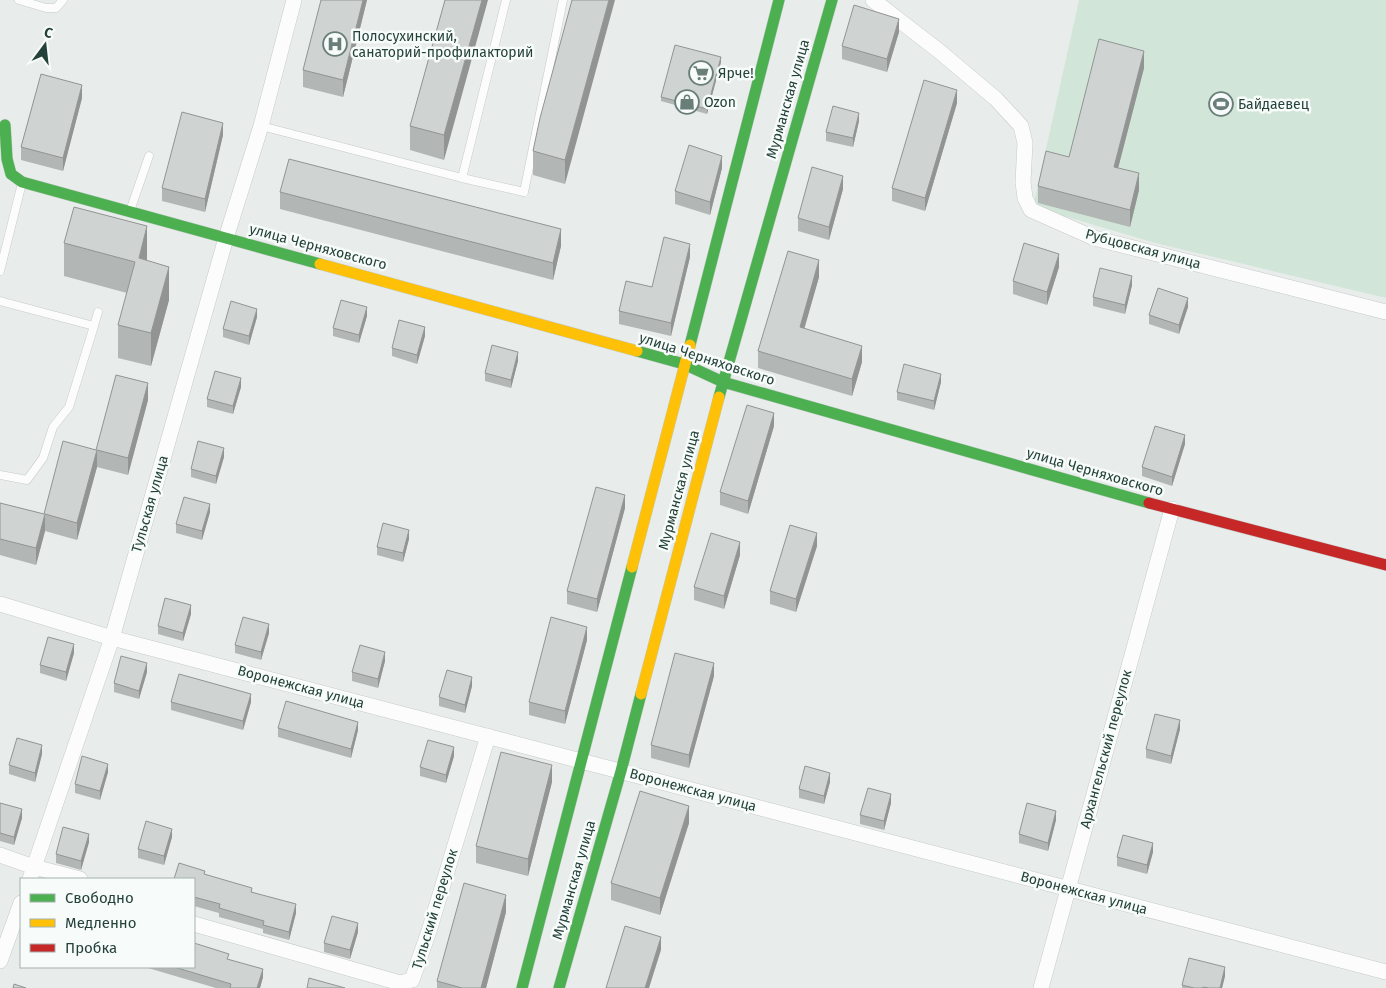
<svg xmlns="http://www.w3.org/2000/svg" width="1386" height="988" font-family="'Fira Sans',sans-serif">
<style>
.green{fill:#d1e6d8}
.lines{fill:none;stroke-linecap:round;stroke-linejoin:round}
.lane-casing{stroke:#c5cac8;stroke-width:9}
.street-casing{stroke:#c5cac8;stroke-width:16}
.fast-casing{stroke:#c3cbc8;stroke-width:12}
.slow-casing{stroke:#c3cbc8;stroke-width:12}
.jam-casing{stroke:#c3cbc8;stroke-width:12}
.lane{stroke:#fcfcfc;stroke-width:8}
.street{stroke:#fcfcfc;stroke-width:15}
.fast{stroke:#4caf50;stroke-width:11}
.slow{stroke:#ffc107;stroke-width:11}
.jam{stroke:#c62828;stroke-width:11}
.wall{fill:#b2b6b5}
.shaded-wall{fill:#919493}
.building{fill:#cfd4d2;stroke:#919493}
.labels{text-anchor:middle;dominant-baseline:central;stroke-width:5;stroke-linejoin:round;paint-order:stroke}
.poi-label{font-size:14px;fill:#24423a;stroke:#f7fbf9;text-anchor:start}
.street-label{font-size:14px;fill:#24423a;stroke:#f7fbf9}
</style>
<rect width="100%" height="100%" fill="#e8edeb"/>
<path class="green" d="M1079,0H1386V298L1155,243L1033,207Z"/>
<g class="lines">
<g class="lane-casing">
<path id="lane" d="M19,0L46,8H56L63,0
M261,126L462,178L524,192L563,0
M462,178L506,0
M130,211L149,156
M0,271L22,183
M0,301L94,326L69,407L53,427L43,458L27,480L0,475
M94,326L98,312"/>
</g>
<g class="street-casing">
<path id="street" d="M873,0L939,51L996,99L1021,126L1025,143L1023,182L1025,198L1031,210L1094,238L1386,312
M0,604L112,638L1386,972
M0,855L34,867L80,879
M30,879L112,638L226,238L261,126L294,0
M194,924L400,983L412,980L429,931L488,736
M0,961L21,903
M1041,988L1172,509"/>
</g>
<g class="fast-casing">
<path id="fast" d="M5,125L7,159L11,174L22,182L320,264
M690,345L779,0
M637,351L684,364L723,382L1149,503
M719,397L832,0
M522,988L632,567
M559,988L621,771L641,694"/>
</g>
<g class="slow-casing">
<path id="slow" d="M320,264L637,351
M632,567L690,345
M641,694L719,397"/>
</g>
<g class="jam-casing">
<path id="jam" d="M1149,503L1386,565"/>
</g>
<use href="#lane" class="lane"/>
<use href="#street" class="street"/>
<use href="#fast" class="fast"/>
<use href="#slow" class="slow"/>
<use href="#jam" class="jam"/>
</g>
<path class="wall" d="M321,0H367L343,97L303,87V70Z
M445,0L444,160L410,150V126Z
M572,0L565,184L533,175V151Z
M899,32L887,72L842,59V46Z
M721,62L707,114L661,101V97Z
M1144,68L1118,168L1139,190L1130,227L1038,203V186L1069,157Z
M82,98L63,171L21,160V147Z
M957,103L925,211L892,201V188Z
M859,121L853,147L826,141V132Z
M223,135L205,212L162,201V188Z
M722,168L710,215L675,204V191Z
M843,189L829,240L798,231V218Z
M280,192L561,246L553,280L280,209Z
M64,243L147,259V261L169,300L151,366L118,358V325L127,293L64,276Z
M690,257L671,336L619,324V311L652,287Z
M1059,267L1047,305L1013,294V281Z
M819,277L804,328L862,362L852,396L758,368V351Z
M1132,285L1125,314L1093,306V297Z
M1188,307L1179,334L1149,324V315Z
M367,316L359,343L333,336V328Z
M257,317L249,345L223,337V329Z
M425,336L417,364L392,356V348Z
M518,361L511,388L485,381V373Z
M941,382L934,410L897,400V392Z
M241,387L233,414L207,407V399Z
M148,400L128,475L97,467L77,540L45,531L36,565L0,555V503L44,514L96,450Z
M774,426L748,514L720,505V492Z
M1185,444L1172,486L1142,476V467Z
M224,457L216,484L191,477V469Z
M625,508L597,612L567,604V591Z
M210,512L202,540L176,533V524Z
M409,539L403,562L377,555V547Z
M817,546L796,612L770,604V591Z
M740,555L724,609L694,600V587Z
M191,614L183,641L158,634V626Z
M269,633L261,660L235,653V645Z
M587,640L565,724L529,715V702Z
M74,653L66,681L40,673V665Z
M385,661L378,688L352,681V672Z
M147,672L139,699L114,692V683Z
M714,676L689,768L651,758V745Z
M472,686L465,713L439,706V697Z
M171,702H251L243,730L171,710Z
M278,728L358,730L351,758L278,737Z
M1180,729L1171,764L1146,758V749Z
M42,754L35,782L9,774V765Z
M454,756L446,783L420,776V767Z
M108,772L100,800L75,793V784Z
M552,782L528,876L476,863V846Z
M830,782L824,804L799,798V789Z
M0,803L22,818L14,845L0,841Z
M891,803L884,830L860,824V815Z
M1056,820L1048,851L1019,843V834Z
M689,823L660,915L611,900V883Z
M172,837L164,865L138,858V849Z
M89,842L81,870L56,863V854Z
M1153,852L1147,874L1117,866V857Z
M205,875L252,892L296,913L289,940L263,933V929L219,917V913L194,906V879Z
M506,912L486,988H437V981Z
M358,932L350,959L324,952V943Z
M229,959L263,977L260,988H216L148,968V967H194Z
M1225,976L1222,988H1182V985Z"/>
<path class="shaded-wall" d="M363,0H367L343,97V80Z
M482,0H488L444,160V135Z
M609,0H615L565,184V160Z
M899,19V32L887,72V59Z
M1144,51V68L1114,184V167Z
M721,57V62L707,114V109Z
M82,85V98L63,171V158Z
M957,90V103L925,211V198Z
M859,113V121L853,147V138Z
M223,123V135L205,212V199Z
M722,156V168L710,215V202Z
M1139,173V190L1130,227V210Z
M843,176V189L829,240V227Z
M147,226V259L139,292V258Z
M561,229V246L553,280V263Z
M690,244V257L671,336V323Z
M1059,254V267L1047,305V292Z
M819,260V277L800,344V327Z
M169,267V300L151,366V333Z
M1132,276V285L1125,314V305Z
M1188,298V307L1179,334V325Z
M367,307V316L359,343V335Z
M257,309V317L249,345V336Z
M425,327V336L417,364V355Z
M862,346V362L852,396V379Z
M518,352V361L511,388V380Z
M941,374V382L934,410V401Z
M241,378V387L233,414V406Z
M148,383V400L128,475V458Z
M774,413V426L748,514V501Z
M1185,435V444L1172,486V477Z
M224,448V457L216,484V476Z
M97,450V467L77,540V523Z
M625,495V508L597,612V599Z
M210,504V512L202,540V531Z
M45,514V531L36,565V548Z
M409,530V539L403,562V553Z
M817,533V546L796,612V599Z
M740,542V555L724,609V596Z
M191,605V614L183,641V633Z
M269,624V633L261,660V652Z
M587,627V640L565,724V711Z
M74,644V653L66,681V672Z
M385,652V661L378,688V679Z
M147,663V672L139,699V691Z
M714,663V676L689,768V755Z
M472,677V686L465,713V705Z
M251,694V702L243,730V721Z
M1180,720V729L1171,764V756Z
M358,722V730L351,758V749Z
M42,745V754L35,782V773Z
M454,747V756L446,783V775Z
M108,764V772L100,800V791Z
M552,765V782L528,876V859Z
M830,773V782L824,804V796Z
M891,794V803L884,830V821Z
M689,806V823L660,915V898Z
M22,809V818L14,845V837Z
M1056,811V820L1048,851V843Z
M172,829V837L164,865V856Z
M89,834V842L81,870V861Z
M1153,843V852L1147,874V865Z
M506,895V912L486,988H481Z
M296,904V913L289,940V932Z
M358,923V932L350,959V950Z
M661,937V950L649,988H645Z
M1225,967V976L1222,988H1220Z
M263,969V977L260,988H257Z"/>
<path class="building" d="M321,0H363L343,80L303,70Z
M445,0H482L444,135L410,126Z
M572,0H609L565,160L533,151L540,118Z
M854,5L899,19L887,59L842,46Z
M1099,39L1144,51L1114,167L1139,173L1130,210L1038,186L1046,151L1069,157Z
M675,45L721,57L707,109L661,97Z
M41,74L82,85L63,158L21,147Z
M924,80L957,90L925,198L892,188Z
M833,106L859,113L853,138L826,132Z
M182,112L223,123L205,199L162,188Z
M689,145L722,156L710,202L675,191Z
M289,159L561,229L553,263L280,192Z
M812,167L843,176L829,227L798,218Z
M74,207L147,226L139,258L169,267L151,333L118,325L135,262L64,243Z
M664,237L690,244L671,323L619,311L626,281L652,287Z
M1024,243L1059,254L1047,292L1013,281Z
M788,251L819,260L800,327L862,346L852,379L758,351Z
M1100,268L1132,276L1125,305L1093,297Z
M1158,288L1188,298L1179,325L1149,315Z
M341,300L367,307L359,335L333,328Z
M231,301L257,309L249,336L223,329Z
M399,320L425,327L417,355L392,348Z
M492,345L518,352L511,380L485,373Z
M904,364L941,374L934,401L897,392Z
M215,371L241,378L233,406L207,399Z
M116,375L148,383L128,458L97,450L77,523L45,514L36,548L0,539V503L44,514L63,441L96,450Z
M747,405L774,413L748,501L720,492Z
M1155,426L1185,435L1172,477L1142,467Z
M198,441L224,448L216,476L191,469Z
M596,487L625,495L597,599L567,591Z
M184,497L210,504L202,531L176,524Z
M383,523L409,530L403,553L377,547Z
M790,525L817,533L796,599L770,591Z
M711,533L740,542L724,596L694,587Z
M165,598L191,605L183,633L158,626Z
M243,617L269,624L261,652L235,645Z
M551,617L587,627L565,711L529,702Z
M48,637L74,644L66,672L40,665Z
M360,645L385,652L378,679L352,672Z
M675,653L714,663L689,755L651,745Z
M121,656L147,663L139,691L114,683Z
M447,670L472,677L465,705L439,697Z
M179,674L251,694L243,721L171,702Z
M286,701L358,722L351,749L278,728Z
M1155,714L1180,720L1171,756L1146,749Z
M17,738L42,745L35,773L9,765Z
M428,740L454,747L446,775L420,767Z
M501,752L552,765L528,859L476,846Z
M82,756L108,764L100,791L75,784Z
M805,766L830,773L824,796L799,789Z
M868,788L891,794L884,821L860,815Z
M640,791L689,806L660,898L611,883Z
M0,803L22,809L14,837L0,833Z
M1027,803L1056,811L1048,843L1019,834Z
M146,821L172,829L164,856L138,849Z
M63,827L89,834L81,861L56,854Z
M1123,835L1153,843L1147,865L1117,857Z
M179,863L205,871L204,874L252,888L251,892L296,904L289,932L263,925L264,921L219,908L220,904L194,897V879H174Z
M464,883L506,895L481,988H462L437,981Z
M332,916L358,923L350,950L324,943Z
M625,926L661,937L645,988H606Z
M194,943L229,954L227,959L263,969L257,988H230L231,984L174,967H194Z
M1189,958L1225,967L1220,988H1209L1203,987V988H1194L1182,985Z
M309,978L345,988H307Z
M14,984L26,988H13Z"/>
<defs>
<g id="hospital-ring" transform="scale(1.25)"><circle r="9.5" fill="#f7fbf9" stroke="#697e78" stroke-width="1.5"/><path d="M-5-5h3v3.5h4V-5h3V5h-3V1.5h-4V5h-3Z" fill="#697e78"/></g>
<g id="supermarket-ring" transform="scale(1.25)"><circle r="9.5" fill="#f7fbf9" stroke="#697e78" stroke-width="1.5"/><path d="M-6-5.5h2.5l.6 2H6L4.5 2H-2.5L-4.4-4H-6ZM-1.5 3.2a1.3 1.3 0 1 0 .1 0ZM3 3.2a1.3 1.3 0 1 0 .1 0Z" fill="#697e78"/></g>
<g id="shop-ring" transform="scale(1.25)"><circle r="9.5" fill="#f7fbf9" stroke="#697e78" stroke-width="1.5"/><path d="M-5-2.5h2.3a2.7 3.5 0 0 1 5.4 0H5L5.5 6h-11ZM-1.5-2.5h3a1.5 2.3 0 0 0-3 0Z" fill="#697e78"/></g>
<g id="stadium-ring" transform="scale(1.25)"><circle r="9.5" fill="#f7fbf9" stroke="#697e78" stroke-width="1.5"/><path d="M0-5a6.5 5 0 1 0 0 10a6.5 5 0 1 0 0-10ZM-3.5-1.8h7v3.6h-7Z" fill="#697e78"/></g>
</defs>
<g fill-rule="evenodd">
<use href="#hospital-ring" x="335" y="44"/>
<use href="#supermarket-ring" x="701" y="73"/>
<use href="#shop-ring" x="687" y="102"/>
<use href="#stadium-ring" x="1221" y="104"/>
</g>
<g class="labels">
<g class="poi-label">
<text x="352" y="36">Полосухинский,<tspan x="352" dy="16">санаторий-профилакторий</tspan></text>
<text x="718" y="73">Ярче!</text>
<text x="704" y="102">Ozon</text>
<text x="1238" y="104">Байдаевец</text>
</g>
<g class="street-label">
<text transform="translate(788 99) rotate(-74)">Мурманская улица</text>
<text transform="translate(318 247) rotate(15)">улица Черняховского</text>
<text transform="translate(1143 249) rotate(15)">Рубцовская улица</text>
<text transform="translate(707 359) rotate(18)">улица Черняховского</text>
<text transform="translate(1095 472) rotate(16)">улица Черняховского</text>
<text transform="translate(679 490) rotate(-75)">Мурманская улица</text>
<text transform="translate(150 504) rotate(-74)">Тульская улица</text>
<text transform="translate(301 687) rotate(15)">Воронежская улица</text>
<text transform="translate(1106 749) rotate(-75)">Архангельский переулок</text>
<text transform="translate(693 790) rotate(15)">Воронежская улица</text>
<text transform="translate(574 880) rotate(-74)">Мурманская улица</text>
<text transform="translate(1084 893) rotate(15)">Воронежская улица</text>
<text transform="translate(435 909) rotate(-73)">Тульский переулок</text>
</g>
</g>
<rect x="20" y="878" width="175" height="90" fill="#f7fbf9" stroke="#a3b1ad"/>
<rect x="30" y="894" width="25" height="8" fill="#4caf50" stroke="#a3b1ad"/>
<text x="65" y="903" font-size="15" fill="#24423a">Свободно</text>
<rect x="30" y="919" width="25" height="8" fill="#ffc107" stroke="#a3b1ad"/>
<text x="65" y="928" font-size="15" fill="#24423a">Медленно</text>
<rect x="30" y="944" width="25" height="8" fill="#c62828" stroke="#a3b1ad"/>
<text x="65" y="953" font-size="15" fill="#24423a">Пробка</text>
<g transform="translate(45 45) rotate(15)" stroke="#f7fbf9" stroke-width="4" paint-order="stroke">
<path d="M0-4L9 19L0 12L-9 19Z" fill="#24423a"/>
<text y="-8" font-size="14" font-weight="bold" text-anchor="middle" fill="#24423a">С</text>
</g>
</svg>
